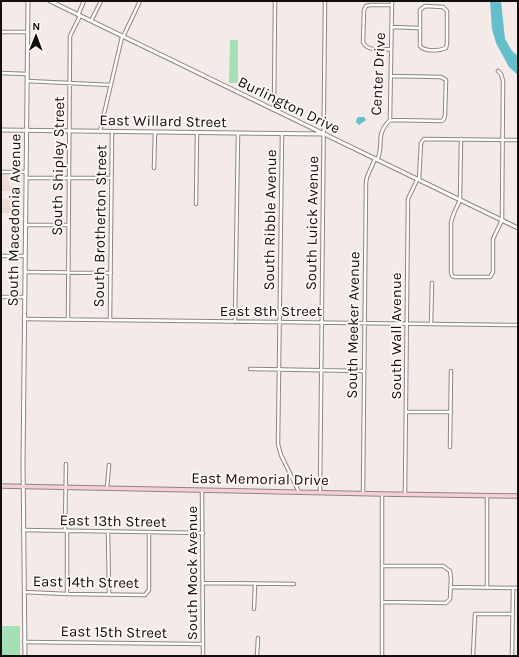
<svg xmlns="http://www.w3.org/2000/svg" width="519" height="657" font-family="Karla,sans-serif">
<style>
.built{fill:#eddcd5}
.green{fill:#a3e0b8}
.water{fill:#65becc}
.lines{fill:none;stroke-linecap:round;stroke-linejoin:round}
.minor-casing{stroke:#8e8683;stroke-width:4.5}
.tertiary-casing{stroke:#8e8683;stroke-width:5}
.secondary-casing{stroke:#8e8683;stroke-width:5.5}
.minor{stroke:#fff;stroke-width:2.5}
.tertiary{stroke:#fff;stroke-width:3}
.secondary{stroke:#f5ced9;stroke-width:3.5}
.labels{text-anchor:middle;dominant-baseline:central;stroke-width:3.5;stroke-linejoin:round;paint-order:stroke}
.street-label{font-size:15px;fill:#120f0e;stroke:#fff9f7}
</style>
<rect width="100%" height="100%" fill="#f4ebe8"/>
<path class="built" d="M1,175H7L12,191H1Z
M1,199H13L17,213H1Z"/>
<path class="green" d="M230,40H238V83H229Z
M1,626H20V656H1Z"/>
<path class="water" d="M490,1H501L505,39L512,51L518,56V75L509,67L496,43L492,29Z
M359,117H364L366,120L359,125L356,122L357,118Z"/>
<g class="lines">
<g class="minor-casing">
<path id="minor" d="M425,6L443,7L447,11V43L446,48C439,51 425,52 420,46V10Z
M78,15L84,1
M91,21L101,1
M392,27L419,28
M1,32H28
M123,37L140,1
M391,49C382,49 367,52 363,42L364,10L366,6L370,5H392
M1,73L27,74
M27,81L111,85
M274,110L275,1
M390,120L442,121L444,119L445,115L446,80L441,77L391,76
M100,131L122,37
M282,135L278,444L281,455L299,492
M461,139L460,200L454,213L451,222V272L452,276L455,277H490L493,272V239L502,220L503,81L501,74L498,71
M377,160C385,144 374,136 390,120L392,1
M154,168L155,132
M1,172H26
M26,178H111
M419,180L421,143L424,139L518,140
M196,204L197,133
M25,225H69
M1,256H25
M25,272L111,273
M1,297H24
M24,319L518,325
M68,319L70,36L80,16
M110,320L112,132
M235,322L238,134
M431,324L432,283
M250,369L364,371
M406,412H451
M450,447L451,371
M107,488L109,465
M202,490L203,656
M320,492L325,1
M363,494L366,182L367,177L375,159
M382,494V656
M405,494L408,199L417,180
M487,495V588
M23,530L203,533
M65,531L66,464
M108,531L109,595
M203,583L294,584
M451,587L518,588
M24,592L67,594L145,595L149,590V532
M67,594V531
M382,602L446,603L450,599L451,579L450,571L443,566H382
M254,609L255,584
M24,642L203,644
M257,656L258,638
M473,656L475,614H513
M512,656L513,588"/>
</g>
<g class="tertiary-casing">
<path id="tertiary" d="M50,1L518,228
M1,130L323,134
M25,656L23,463L28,1"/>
</g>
<g class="secondary-casing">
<path id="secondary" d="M1,486L382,494L518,496"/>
</g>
<use href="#minor" class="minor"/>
<use href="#tertiary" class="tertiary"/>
<use href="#secondary" class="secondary"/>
</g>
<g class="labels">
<g class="street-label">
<text transform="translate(378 74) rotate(-87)">Center Drive</text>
<text transform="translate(289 105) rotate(26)">Burlington Drive</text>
<text transform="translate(163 121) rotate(1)">East Willard Street</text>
<text transform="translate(58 166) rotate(-89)">South Shipley Street</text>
<text transform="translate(14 220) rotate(-89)">South Macedonia Avenue</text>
<text transform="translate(270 220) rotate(-89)">South Ribble Avenue</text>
<text transform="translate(312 223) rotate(-89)">South Luick Avenue</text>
<text transform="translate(100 226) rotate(-89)">South Brotherton Street</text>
<text x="271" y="311">East 8th Street</text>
<text transform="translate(353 325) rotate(-89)">South Meeker Avenue</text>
<text transform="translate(396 336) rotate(-90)">South Wall Avenue</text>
<text transform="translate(260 479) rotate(1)">East Memorial Drive</text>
<text transform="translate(113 521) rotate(1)">East 13th Street</text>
<text transform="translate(192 573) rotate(-90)">South Mock Avenue</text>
<text transform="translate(86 582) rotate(1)">East 14th Street</text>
<text transform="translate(114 632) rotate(1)">East 15th Street</text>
</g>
</g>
<rect width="519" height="657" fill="none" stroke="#120f0e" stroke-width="4"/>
<g transform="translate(36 36) rotate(1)" stroke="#fff9f7" stroke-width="3" paint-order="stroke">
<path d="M0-3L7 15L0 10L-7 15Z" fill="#120f0e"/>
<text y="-6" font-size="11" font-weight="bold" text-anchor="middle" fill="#120f0e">N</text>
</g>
</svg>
